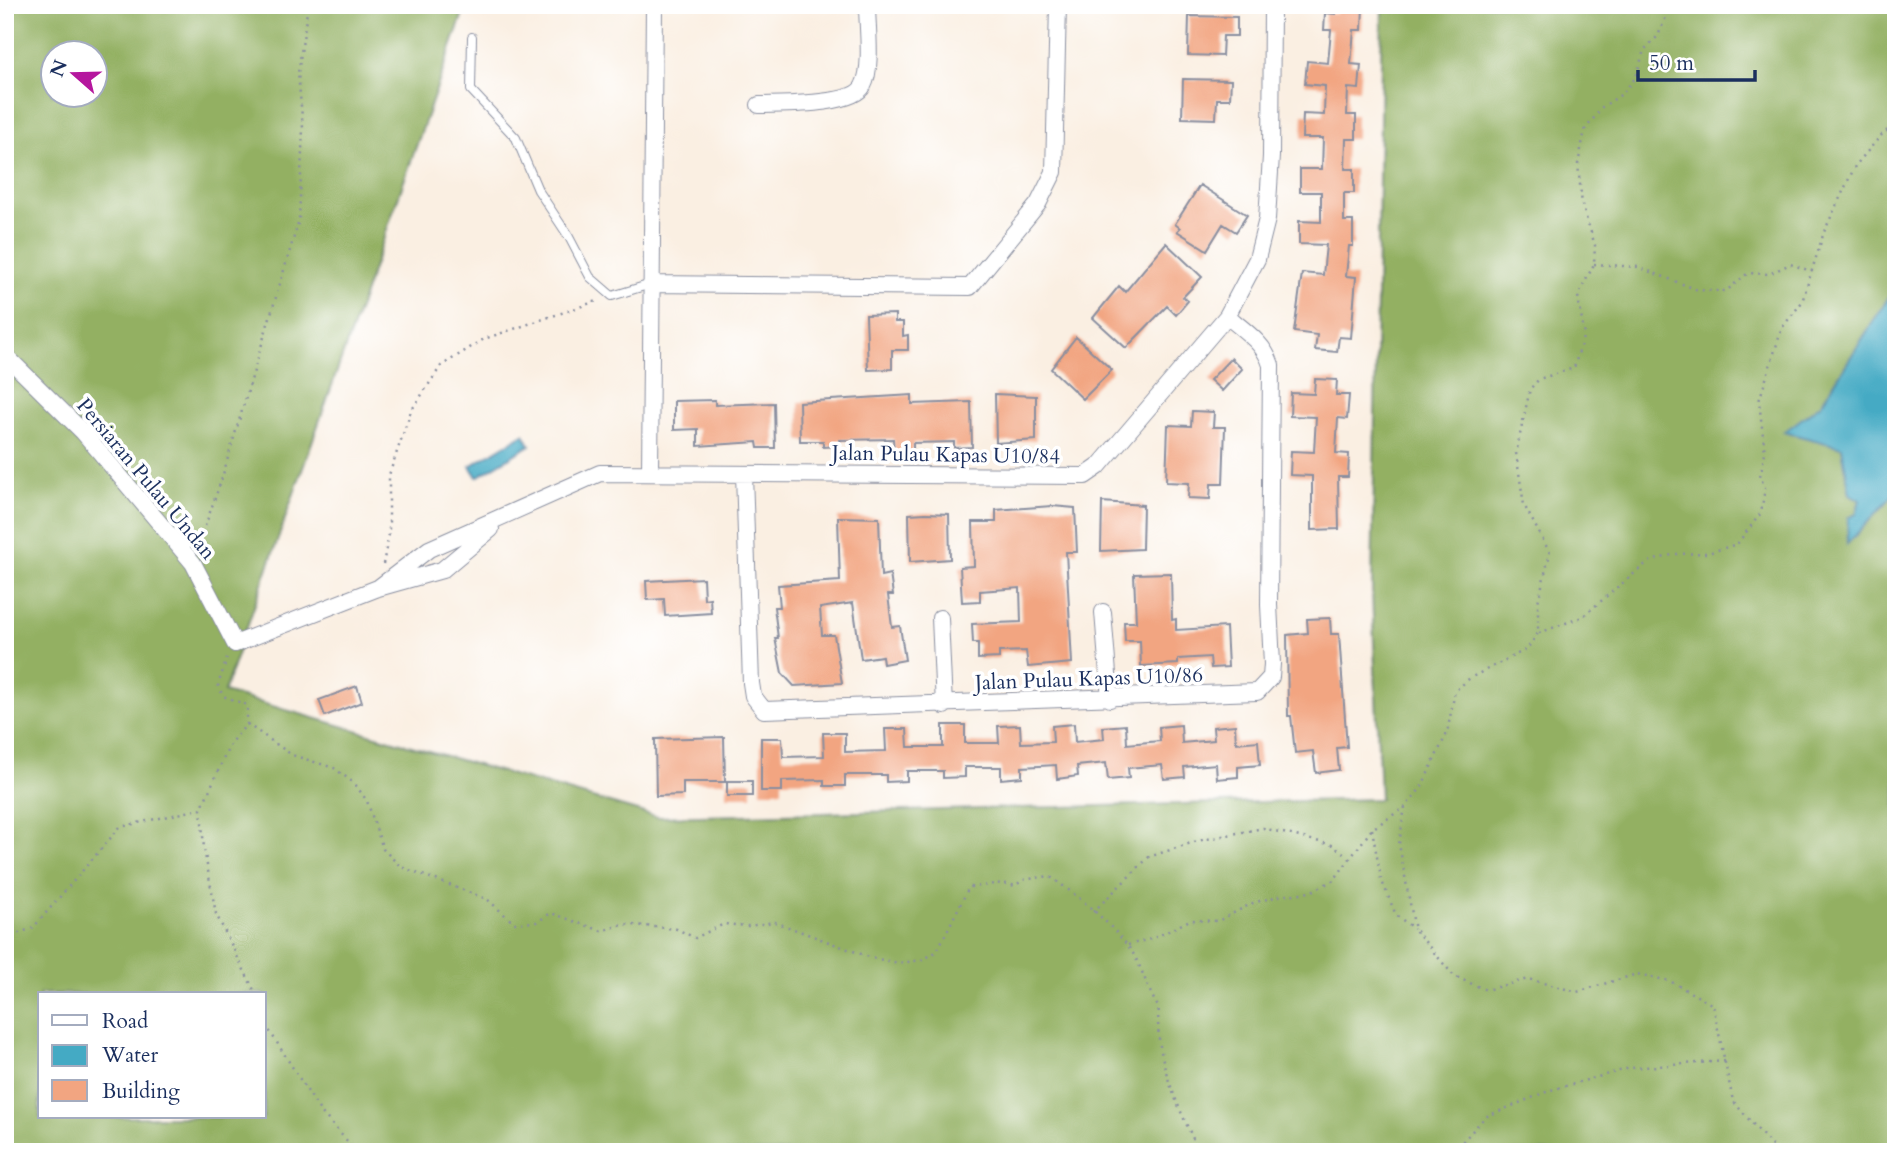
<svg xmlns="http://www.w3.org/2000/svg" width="1901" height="1157" font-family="Cardo,serif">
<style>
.forest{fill:#93b062;stroke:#577060;stroke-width:2;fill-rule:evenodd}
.water{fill:#44aac4;stroke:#306c91;stroke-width:2}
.building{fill:#f2a581}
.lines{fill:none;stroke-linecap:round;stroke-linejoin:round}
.lane-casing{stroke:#8a8fa0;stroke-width:10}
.street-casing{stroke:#8a8fa0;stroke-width:18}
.path{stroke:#8a8fa0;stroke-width:2.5;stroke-dasharray:2 5;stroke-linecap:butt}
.lane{stroke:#fff;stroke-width:8}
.street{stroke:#fff;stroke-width:16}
.labels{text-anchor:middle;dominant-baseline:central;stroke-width:7;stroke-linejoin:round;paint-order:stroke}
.street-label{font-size:21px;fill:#1b2f5e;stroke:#fff}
</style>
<rect width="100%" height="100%" fill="#fff"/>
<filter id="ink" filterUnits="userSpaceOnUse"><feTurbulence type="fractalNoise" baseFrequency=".0143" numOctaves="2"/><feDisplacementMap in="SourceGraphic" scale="14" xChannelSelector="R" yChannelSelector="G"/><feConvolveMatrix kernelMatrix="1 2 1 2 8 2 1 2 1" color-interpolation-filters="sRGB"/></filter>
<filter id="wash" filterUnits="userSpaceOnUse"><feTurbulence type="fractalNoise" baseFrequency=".00686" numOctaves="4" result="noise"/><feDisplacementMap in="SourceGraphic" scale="28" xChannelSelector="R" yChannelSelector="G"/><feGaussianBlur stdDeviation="1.57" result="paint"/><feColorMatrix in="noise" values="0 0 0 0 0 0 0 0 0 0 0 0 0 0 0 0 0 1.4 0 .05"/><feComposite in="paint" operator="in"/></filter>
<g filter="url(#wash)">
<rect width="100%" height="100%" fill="#faefe2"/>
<path class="forest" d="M5,5H466L224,692L658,817L1380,799L1372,591L1382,5H1896V286L1821,404L1785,432L1842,447L1850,494L1860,500L1848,543L1896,492V1152H5ZM52,52H94V94H52ZM40,994H264V1117H40Z"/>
<path class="water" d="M1896,286V492L1847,544L1848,518L1856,514L1860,500L1850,494L1842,447L1784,432L1821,404Z
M524,434L530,445L477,477L470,466Z"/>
<g id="blocks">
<path class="building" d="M1336,5H1363L1362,30H1354L1351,64L1361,65L1359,89L1348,88L1347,115H1356V139H1346L1345,169H1354V193H1344V221H1353V246H1349L1346,276L1356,277L1353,314L1351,338L1339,337L1337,352L1315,350L1317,335L1294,332L1302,273L1323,275L1326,245L1299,244V221L1321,222V192H1300V169H1322L1323,138H1302L1303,114L1324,115L1325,86L1305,84L1307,61L1328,63L1331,30H1324L1325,13L1336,14Z
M1189,16L1237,17V36H1223L1222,56L1188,55Z
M1183,79L1231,80L1230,99H1217L1216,119L1182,118Z
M1200,185L1247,215L1236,232L1223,224L1207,250L1177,231L1180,228L1175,224Z
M1166,243L1202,277L1183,297L1188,301L1176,315L1167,306L1126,348L1093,318L1119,286L1125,292Z
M895,314V322H903V336L908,335V350H892V369L868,370L866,315Z
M1076,337L1112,370L1083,399L1051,369Z
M1231,358L1242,369L1222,391L1210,380Z
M1315,379L1337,380L1336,395H1349L1347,419L1338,418L1336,453L1349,454L1348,477H1338L1339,529L1312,530V476L1290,475L1291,451L1314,452L1316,417L1290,416L1291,393L1314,394Z
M995,394L1036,396V440L996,443Z
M912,395V404L971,402L972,447L954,448V442L913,443V453H894L893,439L840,440V446L823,447V441H800L799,402Z
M715,400V405L774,403L775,448H758L757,442L698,446V429L674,430V401Z
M1192,411L1214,412L1213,427H1225L1223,484H1211L1210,499L1188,498L1189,483L1166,482L1168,425L1191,426Z
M1102,502L1143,505L1142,549L1101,551Z
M1052,506L1075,508L1077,552H1066L1072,663L1028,667L1026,651L999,652V658L978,659V643H973L972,624L1021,622L1020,588L980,591V601L962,602L960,567L974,566L973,522H996V510Z
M926,513L949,514L950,559L910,562L909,514Z
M838,517L879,518L881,576L890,574L893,595H888L892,627L900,626L905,660L883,664L882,656L861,659L853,603L820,608L822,635H834L842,683L794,686L782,673L775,638H778L774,607H780L778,585L840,581Z
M1171,573L1172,620L1176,619V630L1226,627L1228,667L1211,668L1210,657L1178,659V664L1141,666L1140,641H1125L1124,622H1136L1134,574Z
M703,578L704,599L710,598L711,613L665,616L664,599L647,600L646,581Z
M1330,618L1331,634H1339L1347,747L1337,748L1339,770L1316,773L1313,751L1295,753L1291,716H1288L1287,635L1308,633L1307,619Z
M357,686L362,702L325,716L319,700Z
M1074,724L1075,742L1104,739L1103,727L1126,725L1127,744L1160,741L1159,727L1181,725L1182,743L1214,740L1213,727L1235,725L1236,743L1258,741L1260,765L1238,767V777L1217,779L1216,764L1184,767L1185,777L1164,779L1162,765L1128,768L1129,778L1108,780L1106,763L1077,766L1078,776L1057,779L1056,765L1022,767V777L1001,779V767H965V777L943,778V771H907V781L886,782V775H845V786H824V780L782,781V791H761V738H782L783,757L824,756L823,733H845V752L886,751L885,729H907L908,747H943V725H965V743H999L998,726L1020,725L1021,743L1053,742L1052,726Z
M724,737L725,782H683V795L656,796L655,739Z
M727,781H752V796H727Z"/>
</g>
</g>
<g filter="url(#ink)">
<use href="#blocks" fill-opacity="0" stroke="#8a8fa0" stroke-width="2"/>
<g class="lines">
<g class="lane-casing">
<path id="lane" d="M472,37L471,90L516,138L538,190L569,237L590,277L612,296L651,284"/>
</g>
<g class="street-casing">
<path id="street" d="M759,105C781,104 853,106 863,86C873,68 867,26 867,5
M651,284L970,287L1038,204L1054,172L1058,5
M5,355L83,432L193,563L235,644L378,588L442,570L491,529
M650,473L654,5
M744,474L751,683L753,696L764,710L1257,692L1271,677L1272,664L1269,605L1271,365C1264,343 1245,331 1227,316
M378,588L429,549L600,473L1085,476L1098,467L1227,316L1257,259L1267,219L1271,156L1272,5
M1103,612L1110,699
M940,618L944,706"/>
</g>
<path class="path" d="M1667,5L1668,12L1658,36L1644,50L1636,77L1622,94L1602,107L1585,130L1578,164L1582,205L1595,245L1594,264L1578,296L1584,334L1574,368L1539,379L1530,389L1516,453L1524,505L1550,553L1538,602V633L1527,649L1470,678L1455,691L1447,733L1421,788L1405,807L1399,844L1415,930L1454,976L1486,990L1528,979L1577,992L1637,974L1670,981L1713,1005L1733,1101L1777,1152
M1594,264L1638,267L1698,290L1726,291L1748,273L1769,274L1790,264L1814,272
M198,546L221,481L299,220L303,128L298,73L308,5
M383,564L389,534V475L411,411L441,366L484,339L600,300
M1539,633L1582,617L1648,562L1675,554L1708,553L1737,544L1761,513L1765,488L1760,476L1765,453L1759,401L1782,328L1802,302L1824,232L1855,166L1884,132L1896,127
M227,658L218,685L223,696L247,705V724L231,742L201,809L204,849L216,914L256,994
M247,724L292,755L334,768L355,784L367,801L383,849L401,867L487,899L514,923L537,922L551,913L602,931L623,924L677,929L695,938L724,924L748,926L775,922L872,958L899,963L923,960L937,951L969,887C988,887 996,880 1015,886L1023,880L1049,876C1076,894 1106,919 1127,945C1142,963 1146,989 1159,1008C1153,1058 1179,1107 1199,1152
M1372,829L1381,879L1396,915L1414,929
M1093,912L1149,857L1197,841L1263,828L1332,845L1348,856
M5,938L33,928L120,827L200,809
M1128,945L1154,938L1190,920L1218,921L1253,903L1278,896L1310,892L1334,880L1372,829L1405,807
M264,1018L269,1030L320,1111L357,1152
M1453,1152L1485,1117L1551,1090L1630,1068L1726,1061"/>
<use href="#lane" class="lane"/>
<use href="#street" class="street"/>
</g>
</g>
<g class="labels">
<g class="street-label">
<text transform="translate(946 455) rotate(1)">Jalan Pulau Kapas U10/84</text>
<text transform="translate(146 479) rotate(50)">Persiaran Pulau Undan</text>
<text transform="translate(1089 679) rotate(-2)">Jalan Pulau Kapas U10/86</text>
</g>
</g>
<rect width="1901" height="1157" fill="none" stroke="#fff" stroke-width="28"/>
<rect x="38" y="992" width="228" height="126" fill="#ffffff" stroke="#a4acbf" stroke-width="2"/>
<rect x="52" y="1015" width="35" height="10" fill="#ffffff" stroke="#a4acbf" stroke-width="2"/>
<text x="102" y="1028" font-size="21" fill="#1b2f5e">Road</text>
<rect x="52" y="1045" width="35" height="21" fill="#44aac4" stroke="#a4acbf" stroke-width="2"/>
<text x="102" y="1062" font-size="21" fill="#1b2f5e">Water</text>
<rect x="52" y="1080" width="35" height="21" fill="#f2a581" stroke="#a4acbf" stroke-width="2"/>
<text x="102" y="1098" font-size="21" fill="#1b2f5e">Building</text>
<g transform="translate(74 74) rotate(290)"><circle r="33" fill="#ffffff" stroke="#a4acbf" stroke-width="2"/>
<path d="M0-5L12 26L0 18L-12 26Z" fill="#b5179e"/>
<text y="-10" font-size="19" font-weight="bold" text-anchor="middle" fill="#1b2f5e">N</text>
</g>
<path d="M1638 70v10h117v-10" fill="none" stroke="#1b2f5e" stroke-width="3.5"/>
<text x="1649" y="70" font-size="21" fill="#1b2f5e" stroke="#ffffff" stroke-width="5" paint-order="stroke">50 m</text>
</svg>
